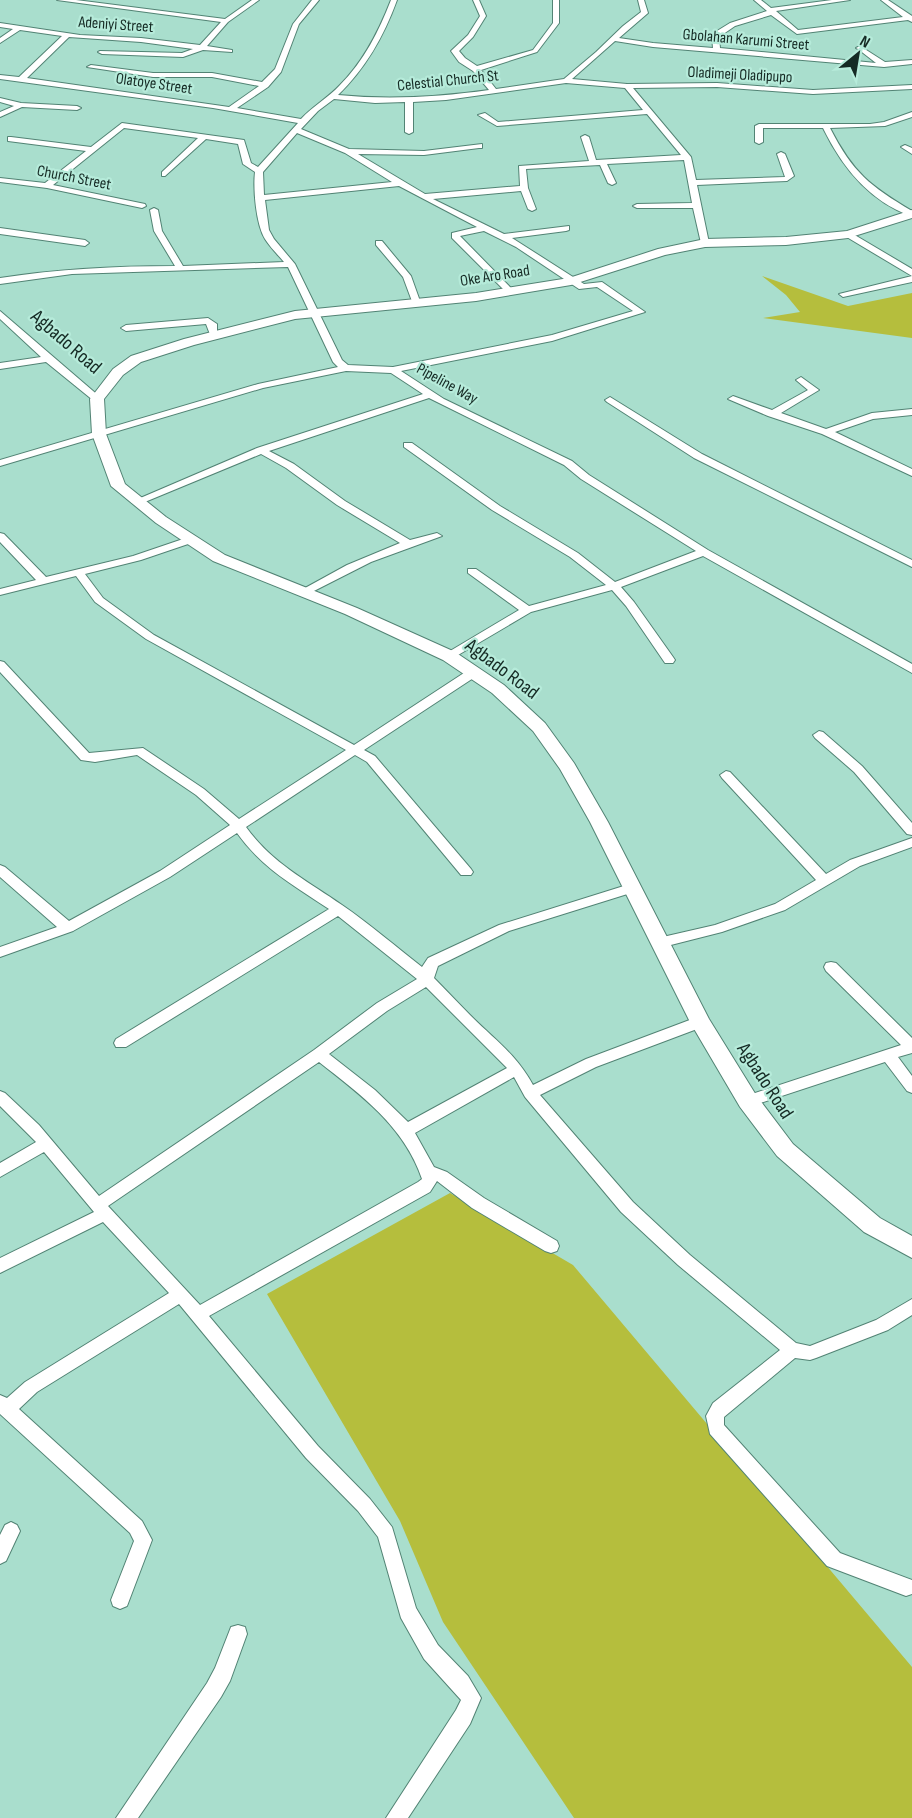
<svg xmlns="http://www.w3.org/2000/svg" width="912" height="1818" font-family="'Sofia Sans Condensed',sans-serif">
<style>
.green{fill:#b5be3d}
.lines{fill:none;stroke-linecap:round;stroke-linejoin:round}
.minor-casing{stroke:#528374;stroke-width:2}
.secondary-casing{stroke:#528374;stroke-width:2}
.minor{fill:#fff;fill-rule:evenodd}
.secondary{fill:#fff;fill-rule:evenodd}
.labels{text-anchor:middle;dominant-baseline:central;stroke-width:4.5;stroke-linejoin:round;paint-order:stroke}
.far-street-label{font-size:16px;fill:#152a24;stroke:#b6ebda}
.street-label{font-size:20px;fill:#152a24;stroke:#b6ebda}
</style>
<rect width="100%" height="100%" fill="#a9decd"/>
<path class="green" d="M762,276L848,306L912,293V338L763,318L800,312L786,295Z
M450,1193L573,1265L912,1667V1818H574L443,1622L400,1521L267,1294Z"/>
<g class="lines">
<g class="minor-casing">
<path id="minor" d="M57,0H76L225,19L252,0H259L228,22L207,46L232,50V52L203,50L183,57L102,54L98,52L100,51L182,53L193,49L141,42L69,37L27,78L229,107L259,86L212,77H153L87,67L91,65L153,73H212L262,82L275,69L293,24L312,0H319L299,24L281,72L268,87L237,108L301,119C313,106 328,98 340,85C364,61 379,31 391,0H397C384,36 366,68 338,95C389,100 439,97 489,90L473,71L459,62L451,51L468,35L480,16L473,0H479L486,16L473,37L459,51L465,58L477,66L533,50L553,23V0H559V23L537,52L481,70L496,89L564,79L596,52L623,26L641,12L638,0H644L648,13L619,38L653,43L713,48L712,37L717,31L730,23L767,11L754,0H761L771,8L832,0H850L776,11L798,30L903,17L881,0H888L912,16V22L908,20L797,34L771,15L735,26L719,37L720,48L876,63L858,49L856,48L860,46L885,62L912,60V64L884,67L653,47L615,41L572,79L627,84L717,83L813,90L912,85V89L813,94L717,87L633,88L691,157L696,180L785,177L777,154L781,152L785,154L794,176L787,181L697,185L709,243L705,246L701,243L693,208H637L633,206L637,204L692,203L684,160L607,164L616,183L612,185L608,183L600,165L526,169L528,188L536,209L532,211L528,209L521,191L433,199L504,234L569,226V230L566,231L512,238L584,284L602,282L645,312L552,341L401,371L444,399L572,461L589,475L708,550L912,664V673L703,556L621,587L634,602L673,657L675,660L673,663H665L626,606L612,590L531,612L453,658H445L443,656L445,654L519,610L468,573V569H476L529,606L606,585L570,557L492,510L404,447V443H412L500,506L578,553L615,582L696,551L581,479L564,465L429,398L269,451L294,464L345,501L410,540L437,533L442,536L371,562L306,595L302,596L296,593L347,565L400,543L337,505L286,468L261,454L140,504L136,505L131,502L257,448L423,394L391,373L346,371L263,388L0,466V460L258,384L338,367L333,362L288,267L72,274L0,284V278C58,269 116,266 175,266L154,231L150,210L154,208L158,210L162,231L183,266L284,262C278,255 270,247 265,239C256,224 253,189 255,172L243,164L238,144L206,139L165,176H162V172L198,138L124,128L53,185L145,204L146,206L142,208L47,188L0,182V178L45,183L86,151L8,141V137H11L91,147L122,123L244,140L251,163L258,167L298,123L213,108L0,79V75L19,77L62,36L20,30L0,43V38L13,29L0,27V23L80,35L141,38L200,45L221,22ZM566,83L625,88L643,110L498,122L485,113L478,115L497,126L647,114L681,155L596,160L589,137L585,135L581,137L589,161L519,166L520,186L425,194L358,154L424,155L479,148H482V144L424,151L349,149L301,129L318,111L334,99L375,103L405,102V132L409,134L413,132V102L446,100ZM297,133L345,153L392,182L264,195L263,172ZM399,186L477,227L452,233V238L507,293L514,291L460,236L484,231L516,247L579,289L597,287L633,311L552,335L393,367L348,365L342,360L295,264L274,239L269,230L265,200Z
M0,98L21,103L77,106L81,108L77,110L22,107L0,117V112L14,106L0,102Z
M912,112V117L885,126L830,128C853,173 870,186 912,211L911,216C869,201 842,167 823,128H763V142L759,144L755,142V126L759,124H870L884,122Z
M905,145L912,148V154L901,147Z
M0,228L85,240L89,243L85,246L0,234Z
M848,231L912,269V276L845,236L844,234Z
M376,241H382L411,276L421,304L420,306L413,304L403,277L376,245Z
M912,276V282L843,297L839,294Z
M0,311L100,397V401H94L46,362L0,369V363L41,357L0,319Z
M208,318L217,324V337H211L206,324L126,331L121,328L126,325Z
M801,377L819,390L781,413L826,429L872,413L912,409V415L873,419L835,432L912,469V476L822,434L768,416L728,399L733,396L772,410L808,390L796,380Z
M610,397L702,454L912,560V567L694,458L607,402L605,400Z
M0,533L4,534L46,577L133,556L186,538H194V542L141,560L85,574L103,598L154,635L354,745L470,669H478L480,672L478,675L364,750L375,756L471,869L473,872L471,875H461L367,762L355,755L246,827C272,863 306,880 342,905C370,924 396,947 422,967L428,958L499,925L627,885H637L639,888L637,891L509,931L438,966L434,978C446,990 458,1003 470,1015C495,1040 515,1053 533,1085L586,1059L695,1018H705L707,1022L705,1026L596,1067L540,1095L633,1202L690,1255L796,1343L810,1346L876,1320L912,1299V1315L888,1330L816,1358L810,1360L795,1358L724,1417V1425L840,1553L912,1580V1594L906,1596L827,1566L710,1434L706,1416L713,1403L780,1350L678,1265L621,1212L525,1097L514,1077L415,1133L434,1167L447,1172L484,1198L557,1241L559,1246L557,1251L551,1253L545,1251L472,1208L437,1181L430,1192L209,1316L318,1446L370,1499L392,1527L416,1608L438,1645L468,1676L481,1698L470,1724L408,1818H386L456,1710L461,1700L424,1659L401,1618L378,1537L358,1511L306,1458L179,1304L37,1392L19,1409L142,1521L152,1540L127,1606L120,1609L113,1606L111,1600L134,1541L130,1533L0,1414V1395L7,1398L25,1382L169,1293L103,1222L0,1273V1258L94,1212L44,1152L0,1177V1163L36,1142L0,1106V1091L5,1093L39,1125L99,1196L314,1050L377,1003L417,979L338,916L126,1047H116L114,1043L116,1039L329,909C293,885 262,868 237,833L170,877L73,931L0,957V947L57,927L0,877V865L5,867L69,921L160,871L230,825L196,795L137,755L95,762L81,760L0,672V661L4,662L89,753L143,748L204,789L239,819L346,750L146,639L95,602L76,576L0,595V589L36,580L0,542ZM426,987L507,1068L408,1122L375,1090L329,1054L387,1011ZM319,1062C361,1095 404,1126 422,1179L418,1182L200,1305L108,1206Z
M819,731L823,732L862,766L912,823V835L907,834L854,772L815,738L813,735Z
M726,771L730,772L826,874L850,860L912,838V847L860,866L785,910L722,932L659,948L654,947L652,943L654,939L715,925L775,904L816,880L722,778L720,775Z
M831,962L836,963L912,1038V1053L898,1057L912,1076V1093L907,1091L885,1062L748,1107L743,1105L741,1101L743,1097L901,1045L826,971L824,967L826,963Z
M11,1522L17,1525L20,1531L6,1561L0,1564V1535L5,1525Z
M238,1625L245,1627L247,1634L230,1681L221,1697L138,1818H116L207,1683L215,1668L231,1627Z"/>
</g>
<g class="secondary-casing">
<path id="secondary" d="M912,210V218L848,238L786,245L705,247L665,255L571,285L476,301L295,319L194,345L141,362L123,375L104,399L106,434L125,484L166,517L225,555L357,608L455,652L504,685L545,723L574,763L608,822L709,1019L756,1095L793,1144L880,1218L912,1236V1258L864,1232L777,1156L740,1107L690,1022L590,822L560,769L533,731L492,693L443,660L345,614L213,561L156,523L111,486L92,434L90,399L113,369L131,356L184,339L295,311L476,293L569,278L658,249L705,239L786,237L847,231Z"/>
</g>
<use href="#minor" class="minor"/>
<use href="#secondary" class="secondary"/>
</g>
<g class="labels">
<g class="far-street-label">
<text transform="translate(116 25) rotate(4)">Adeniyi Street</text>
<text transform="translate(746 40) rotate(5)">Gbolahan Karumi Street</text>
<text transform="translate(740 75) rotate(3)">Oladimeji Oladipupo</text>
<text transform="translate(448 81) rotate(-6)">Celestial Church St</text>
<text transform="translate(154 84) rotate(8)">Olatoye Street</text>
<text transform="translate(74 178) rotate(11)">Church Street</text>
<text transform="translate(495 276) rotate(-9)">Oke Aro Road</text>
<text transform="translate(447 384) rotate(29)">Pipeline Way</text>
</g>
<g class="street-label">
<text transform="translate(66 342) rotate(41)">Agbado Road</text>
<text transform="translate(502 669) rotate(37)">Agbado Road</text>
<text transform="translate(765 1081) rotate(57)">Agbado Road</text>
</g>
</g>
<g transform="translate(858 54) rotate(30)" stroke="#b6ebda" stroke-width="4.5" paint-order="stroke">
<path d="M0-4.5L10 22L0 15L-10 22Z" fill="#152a24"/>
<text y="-9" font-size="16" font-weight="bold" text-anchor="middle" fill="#152a24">N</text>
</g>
</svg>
